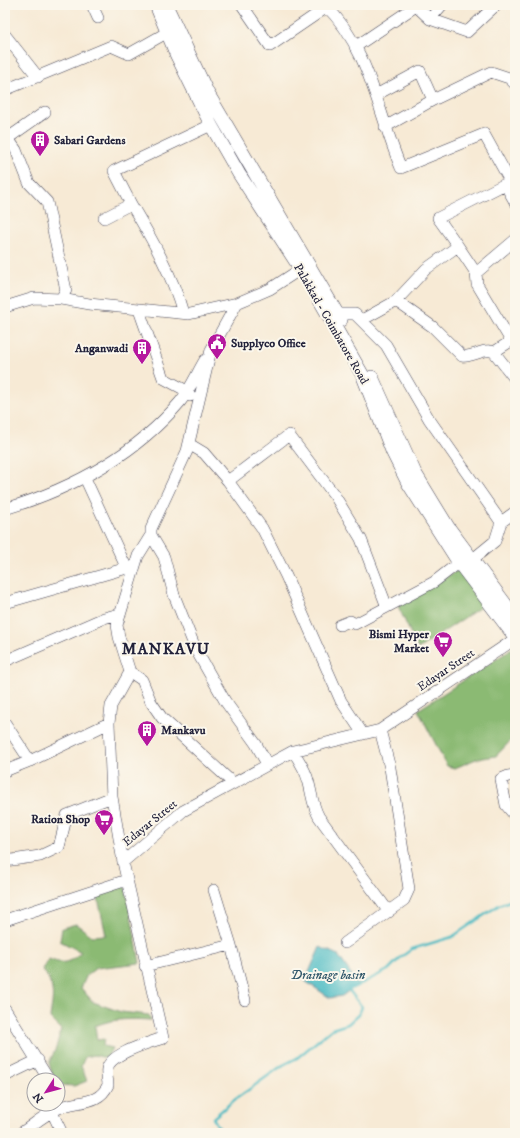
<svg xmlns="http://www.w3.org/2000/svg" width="520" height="1138" font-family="'IM FELL DW Pica',serif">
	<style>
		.forest { fill: #8bba73; stroke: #566e57 }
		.water { fill: #4dbcc4; stroke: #386f80 }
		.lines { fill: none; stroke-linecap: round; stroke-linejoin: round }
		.stream { stroke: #4dbcc4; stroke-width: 2.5 }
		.minor-casing { stroke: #424052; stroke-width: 12 }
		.major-casing { stroke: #424052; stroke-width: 14 }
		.minor { stroke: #fff; stroke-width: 11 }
		.major { stroke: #fff; stroke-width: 13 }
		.labels { text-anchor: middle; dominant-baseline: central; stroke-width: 4; stroke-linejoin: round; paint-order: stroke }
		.poi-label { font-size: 12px; font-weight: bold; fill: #22223b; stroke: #fbf7ec; text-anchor: start }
		.street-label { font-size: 12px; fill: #22223b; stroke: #fbf7ec }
		.water-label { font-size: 13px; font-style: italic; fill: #31586b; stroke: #fbf7ec }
		.district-label { font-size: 16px; font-weight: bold; letter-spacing: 1px; fill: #22223b; stroke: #fbf7ec }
	</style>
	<rect width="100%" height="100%" fill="#fbf7ec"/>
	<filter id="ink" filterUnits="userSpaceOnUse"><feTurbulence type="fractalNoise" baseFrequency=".025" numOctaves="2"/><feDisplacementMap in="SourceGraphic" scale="8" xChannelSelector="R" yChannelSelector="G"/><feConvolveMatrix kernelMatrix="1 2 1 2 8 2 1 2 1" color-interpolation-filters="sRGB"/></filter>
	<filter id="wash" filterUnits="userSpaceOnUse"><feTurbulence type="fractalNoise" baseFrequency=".012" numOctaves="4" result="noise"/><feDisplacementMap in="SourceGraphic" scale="16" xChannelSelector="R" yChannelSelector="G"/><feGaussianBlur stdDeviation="0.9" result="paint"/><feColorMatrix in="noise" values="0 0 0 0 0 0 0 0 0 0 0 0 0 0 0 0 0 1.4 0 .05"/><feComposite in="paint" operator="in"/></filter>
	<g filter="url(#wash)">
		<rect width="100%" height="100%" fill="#f7ead5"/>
		<path class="forest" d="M 461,568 L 485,604 L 418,649 L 398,606 Z
			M 515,647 L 515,736 L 496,756 L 476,759 L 455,768 L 447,766 L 418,710 Z
			M 125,884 L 140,963 L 96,968 L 87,975 L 81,988 L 93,1002 L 121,1012 L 149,1015 L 151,1020 C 132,1019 114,1018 95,1026 L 97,1040 L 104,1039 L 103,1046 L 112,1048 L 107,1058 L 94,1055 L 85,1057 L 81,1066 L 87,1081 L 74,1086 L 58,1085 L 58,1080 L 54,1080 L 49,1063 L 56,1048 L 61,1029 L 50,1018 C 53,996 56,987 42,969 L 49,959 C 64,965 69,963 81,952 L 60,941 L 62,928 L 76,924 L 92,936 L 106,935 L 97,894 Z"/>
		<path class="water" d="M 320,947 L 338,955 L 358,984 L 342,996 L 330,998 L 305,981 Z"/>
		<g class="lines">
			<path class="stream" d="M 222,1133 L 213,1118 L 233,1101 L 283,1065 L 297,1058 L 332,1029 L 348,1024 L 359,1014 L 362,1007 L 349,990 L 388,970 L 401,957 L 412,949 L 452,937 L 499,905 L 515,899"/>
		</g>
	</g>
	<g filter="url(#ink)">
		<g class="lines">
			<g class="minor-casing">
				<path id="minor" d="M 92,5 L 98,18
					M 242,5 L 270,46 L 330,5
					M 325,5 C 370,48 378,114 401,168 L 484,134 L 510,181
					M 415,5 L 430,19 L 467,32 L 496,5
					M 430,19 L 442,5
					M 5,35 L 38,77
					M 355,47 L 416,6
					M 5,90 L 111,46 L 129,54 L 168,32
					M 376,95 L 420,71 L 433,100 L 491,72 L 509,78 L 515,84
					M 385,127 L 433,100
					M 5,134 L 16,150 L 29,183 L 47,202 L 66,290 L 61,299
					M 8,138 L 45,112
					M 505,184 L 515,202
					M 131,204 C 152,239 172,274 183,313
					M 104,218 L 131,204 L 114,171 L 211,125
					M 458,246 L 438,218 L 515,179
					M 476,273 L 477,284 L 511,341
					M 396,301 L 426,269 L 458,246 L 476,273 L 515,240
					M 5,307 L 34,298 L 61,299 L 89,304 L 189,314 L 237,303 L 270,289 L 307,265
					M 139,310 L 163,378 L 187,391 L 190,396
					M 332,314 L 355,314 L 386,345 L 429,419 L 501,522 L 495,541 L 473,559
					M 362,320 L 396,301 L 433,327 L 462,356 C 473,358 484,347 494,352 L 515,379
					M 494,352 L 511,341 L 515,342
					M 189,444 L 204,453 L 228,481 L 262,528 L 286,576 L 341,701 L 363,734
					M 85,478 L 127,569
					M 228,481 L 289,435 L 335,496 L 361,539 L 387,607
					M 5,509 C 71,489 135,455 180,402 C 190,390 197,373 205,360
					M 501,522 L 515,512
					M 151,535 L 164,557 L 174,595 L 196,650 L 225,701 L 256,744 L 267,764
					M 5,603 L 134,566
					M 340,625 L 350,621 L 355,624 L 434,582 L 465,558
					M 5,661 L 104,618 L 119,614
					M 130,672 L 142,680 L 151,702 L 162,718 L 233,783
					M 5,723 L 30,761 L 109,723
					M 293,751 C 299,760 305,769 308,780 C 312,793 312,805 319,817 L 389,912
					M 5,771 L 30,761
					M 515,775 L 508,776 L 501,779 L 506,805 L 515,816
					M 5,861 L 40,856 L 59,847 L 67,815 L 112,797
					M 123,862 L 183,811 L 293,751 L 380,730 L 515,639
					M 214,890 L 231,945 L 245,1000
					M 5,920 L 127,880
					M 345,943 L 404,900 L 409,889 L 390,768 L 380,730
					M 145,966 L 231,945
					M 5,1009 L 49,1080
					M 5,1076 L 38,1060
					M 52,1112 L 62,1133
					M 21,1133 C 33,1125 44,1115 57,1109 C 75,1099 98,1107 108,1085 C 108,1080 106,1074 107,1069 C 110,1053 149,1043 163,1038 L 123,862 L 112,797 L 109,723 L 111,706 L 130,672 L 119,637 L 117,625 L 138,556 L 151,535 L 151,529 L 187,451 L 211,350 L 237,303"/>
			</g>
			<g class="major-casing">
				<path id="major" d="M 156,5 L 177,56 L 211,125 L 239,174 L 311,285 L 362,374 L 392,451 L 408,483 L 459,563 L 515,637
					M 166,5 L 207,92 L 341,320
					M 372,377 L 415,473 L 448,527 L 515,617"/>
			</g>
			<use href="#minor" class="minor"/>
			<use href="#major" class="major"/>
		</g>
	</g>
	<defs>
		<g id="building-pin" transform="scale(1)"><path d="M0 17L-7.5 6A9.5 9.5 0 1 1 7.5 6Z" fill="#b5179e" stroke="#fbf7ec"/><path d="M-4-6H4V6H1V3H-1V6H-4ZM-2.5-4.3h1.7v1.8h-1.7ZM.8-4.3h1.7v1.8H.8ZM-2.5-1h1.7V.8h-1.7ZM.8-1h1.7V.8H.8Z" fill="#fff"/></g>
		<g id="civic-pin" transform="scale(1)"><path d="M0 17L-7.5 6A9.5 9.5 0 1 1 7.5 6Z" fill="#b5179e" stroke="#fbf7ec"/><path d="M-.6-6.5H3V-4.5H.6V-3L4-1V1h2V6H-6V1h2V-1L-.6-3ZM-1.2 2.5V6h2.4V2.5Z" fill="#fff"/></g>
		<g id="supermarket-pin" transform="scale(1)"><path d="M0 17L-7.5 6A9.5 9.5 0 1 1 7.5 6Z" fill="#b5179e" stroke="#fbf7ec"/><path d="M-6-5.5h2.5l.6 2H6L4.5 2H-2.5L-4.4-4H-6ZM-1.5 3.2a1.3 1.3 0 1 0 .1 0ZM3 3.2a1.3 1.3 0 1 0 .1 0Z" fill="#fff"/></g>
	</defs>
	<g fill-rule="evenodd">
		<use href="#building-pin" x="40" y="140"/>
		<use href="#civic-pin" x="217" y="343"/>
		<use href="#building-pin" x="142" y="348"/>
		<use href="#supermarket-pin" x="443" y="641"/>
		<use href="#building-pin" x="147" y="730"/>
		<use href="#supermarket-pin" x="104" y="819"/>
	</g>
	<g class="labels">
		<g class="poi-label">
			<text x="54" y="140">Sabari Gardens</text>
			<text x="231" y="343">Supplyco Office</text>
			<text x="128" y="348" text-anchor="end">Anganwadi</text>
			<text x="429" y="634" text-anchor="end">Bismi Hyper<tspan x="429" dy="14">Market</tspan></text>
			<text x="161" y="730">Mankavu</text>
			<text x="90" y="819" text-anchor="end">Ration Shop</text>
		</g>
		<g class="street-label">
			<text transform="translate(331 324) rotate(60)">Palakkad - Coimbatore Road</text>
			<text transform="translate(446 670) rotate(-34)">Edayar Street</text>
			<text transform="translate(150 823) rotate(-39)">Edayar Street</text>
		</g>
		<g class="water-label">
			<text x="328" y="975">Drainage basin</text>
		</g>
		<g class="district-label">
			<text x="166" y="649">MANKAVU</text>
		</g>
	</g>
	<rect width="520" height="1138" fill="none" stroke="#fbf7ec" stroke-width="20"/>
	<g transform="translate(46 1092) rotate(234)"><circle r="19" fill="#fbf7ec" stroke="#a4a2a5"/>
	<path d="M0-3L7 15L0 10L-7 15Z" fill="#b5179e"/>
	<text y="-6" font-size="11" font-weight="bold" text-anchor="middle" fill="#22223b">N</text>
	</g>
</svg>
